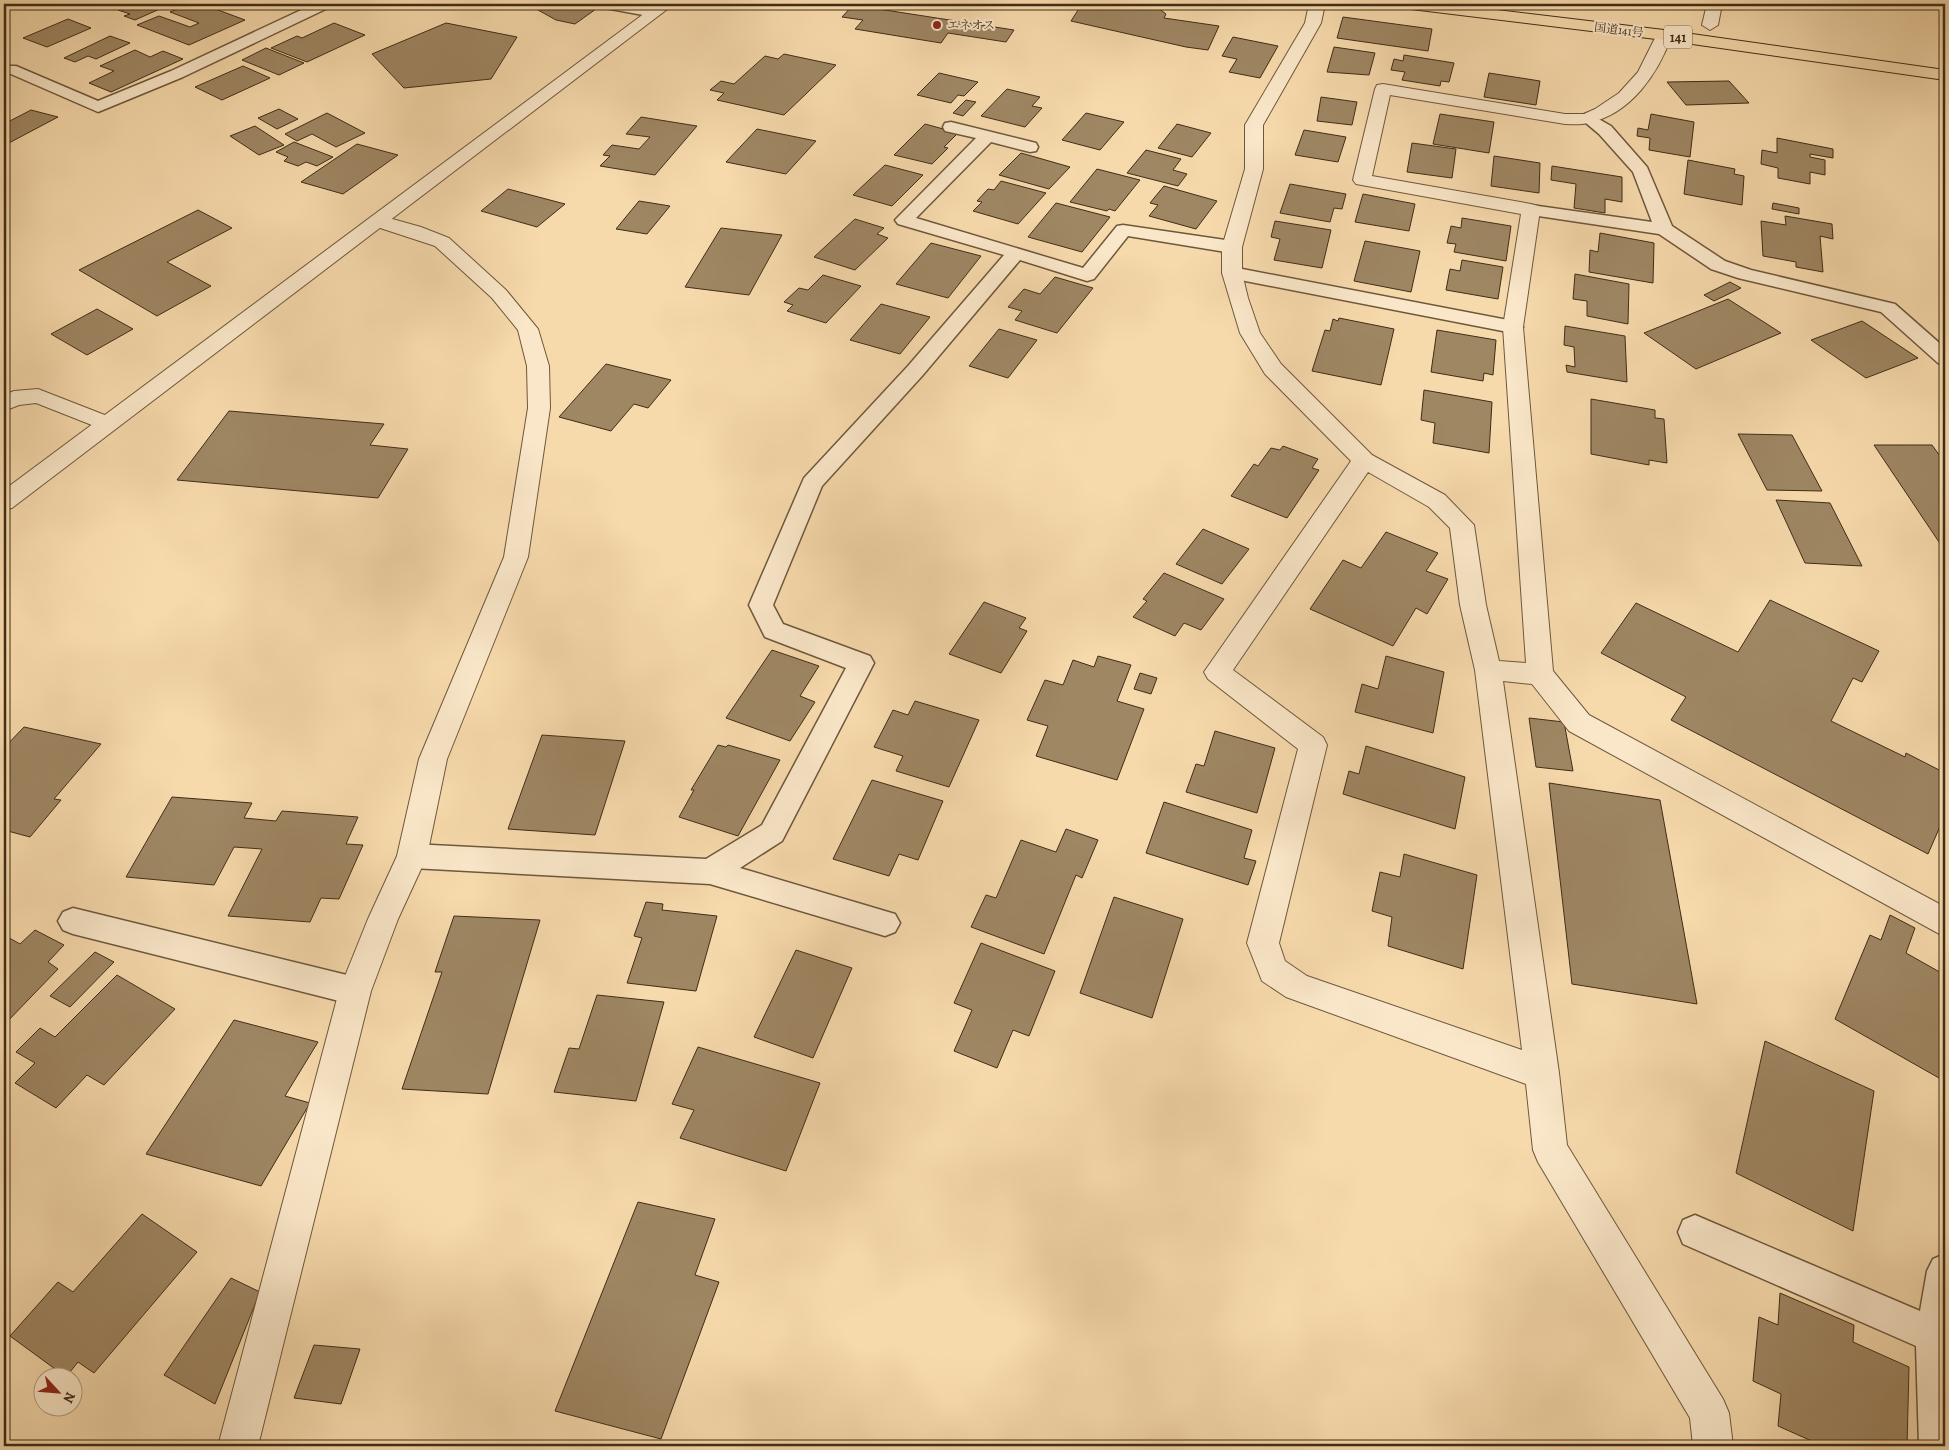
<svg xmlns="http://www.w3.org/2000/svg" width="1949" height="1450" font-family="Alegreya,'Noto Serif JP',serif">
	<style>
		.building { fill: #9f8764; stroke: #402d17 }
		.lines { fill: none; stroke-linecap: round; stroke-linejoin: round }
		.service-casing { stroke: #6e583c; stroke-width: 3 }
		.minor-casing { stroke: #6e583c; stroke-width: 2 }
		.tertiary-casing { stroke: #6e583c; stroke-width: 2 }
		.trunk-casing { stroke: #402d17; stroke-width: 2 }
		.service { fill: #fae7c9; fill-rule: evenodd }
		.minor { fill: #fae7c9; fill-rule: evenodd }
		.tertiary { fill: #fae7c9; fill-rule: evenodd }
		.trunk { fill: #f7daac; fill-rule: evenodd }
		.poi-dot { fill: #8f2418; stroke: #fae7c9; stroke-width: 2 }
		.labels { text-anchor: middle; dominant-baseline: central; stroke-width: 4; stroke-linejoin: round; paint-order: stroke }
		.far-poi-label { font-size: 12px; fill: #402d17; stroke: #fae7c9; text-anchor: start }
		.far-street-label { font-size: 12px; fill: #402d17; stroke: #fae7c9 }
		.shield { fill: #fae7c9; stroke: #78654c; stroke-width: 1 }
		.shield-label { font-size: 14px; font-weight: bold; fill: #402d17 }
	</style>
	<rect width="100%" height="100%" fill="#f7daac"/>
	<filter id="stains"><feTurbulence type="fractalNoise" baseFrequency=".004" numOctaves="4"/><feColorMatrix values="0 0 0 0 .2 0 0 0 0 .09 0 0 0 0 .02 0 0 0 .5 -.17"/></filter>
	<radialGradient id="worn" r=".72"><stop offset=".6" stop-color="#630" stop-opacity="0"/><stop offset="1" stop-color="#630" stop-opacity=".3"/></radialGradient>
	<path class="building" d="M 132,4 L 171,4 L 135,20 L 124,16 L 130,14 L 118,10 Z
		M 190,4 L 202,4 L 245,20 L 189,45 L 137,25 L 159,16 L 190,27 L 199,23 L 170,12 Z
		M 547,4 L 571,4 L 596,9 L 575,24 L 556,20 L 538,10 Z
		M 984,4 L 1026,4 L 1022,9 Z
		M 1082,4 L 1153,4 L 1166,14 L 1164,18 L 1219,26 L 1208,50 L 1186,47 L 1071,21 Z
		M 853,5 L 1014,30 L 1006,42 L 948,33 L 941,43 L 855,29 L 863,20 L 842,17 Z
		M 1343,17 L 1432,29 L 1428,51 L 1337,38 Z
		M 68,19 L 91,28 L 47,47 L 23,38 Z
		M 334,23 L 365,35 L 307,62 L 271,48 L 297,36 L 302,38 Z
		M 446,23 L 517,37 L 491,79 L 404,88 L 372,54 Z
		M 110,36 L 130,43 L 96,59 L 88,56 L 75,62 L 64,58 Z
		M 1233,37 L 1278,46 L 1260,78 L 1229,72 L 1237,59 L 1222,56 Z
		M 1334,47 L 1375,53 L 1369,75 L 1327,72 Z
		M 266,48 L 304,63 L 279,75 L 242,60 Z
		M 135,50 L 150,57 L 163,51 L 183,59 L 111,92 L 89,83 L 114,71 L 100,66 Z
		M 784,54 L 836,65 L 784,115 L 717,100 L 724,93 L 710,90 L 721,81 L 734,84 L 765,56 L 778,59 Z
		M 1404,55 L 1454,63 L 1449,82 L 1441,81 L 1440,86 L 1402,80 L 1405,72 L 1391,70 L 1394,59 L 1403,61 Z
		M 243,66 L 270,78 L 222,100 L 195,87 Z
		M 939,73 L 978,82 L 964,96 L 958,95 L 951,103 L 917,95 Z
		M 1489,73 L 1540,81 L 1536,105 L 1484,97 Z
		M 1729,81 L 1749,103 L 1686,105 L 1667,82 Z
		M 1007,89 L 1040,97 L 1032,106 L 1042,108 L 1025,127 L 981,116 Z
		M 1321,97 L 1357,102 L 1352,125 L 1317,121 Z
		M 966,100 L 976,102 L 963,116 L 953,113 Z
		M 279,109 L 298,119 L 277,129 L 258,118 Z
		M 31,110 L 58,117 L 7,144 L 4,143 L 4,124 Z
		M 327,113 L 365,133 L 336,147 L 312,134 L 297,141 L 285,134 Z
		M 1086,113 L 1124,122 L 1100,150 L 1062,140 Z
		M 1440,114 L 1494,122 L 1489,153 L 1433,144 Z
		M 1651,114 L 1694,122 L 1690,157 L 1649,150 L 1650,138 L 1637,136 L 1638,128 L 1648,130 Z
		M 641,117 L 697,126 L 655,175 L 600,166 L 610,156 L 603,155 L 612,145 L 639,149 L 650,137 L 626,134 Z
		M 925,124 L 958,133 L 944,147 L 948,148 L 932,164 L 894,155 Z
		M 1177,124 L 1211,133 L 1192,157 L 1158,148 Z
		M 255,126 L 284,145 L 259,155 L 230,136 Z
		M 757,129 L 816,141 L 786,174 L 726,162 Z
		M 1304,130 L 1346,137 L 1338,162 L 1295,155 Z
		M 1777,138 L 1833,149 L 1833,158 L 1810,154 L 1810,157 L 1825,160 L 1825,175 L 1810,172 L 1810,184 L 1778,178 L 1778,168 L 1761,164 L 1762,150 L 1777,153 Z
		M 294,142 L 333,157 L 317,166 L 306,162 L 298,166 L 284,161 L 288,157 L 276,152 Z
		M 1412,143 L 1456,149 L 1452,178 L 1407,172 Z
		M 357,144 L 398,155 L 343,194 L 301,182 Z
		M 1146,150 L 1181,159 L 1173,170 L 1187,174 L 1178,186 L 1127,173 Z
		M 1021,153 L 1070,167 L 1049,189 L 999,175 Z
		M 1494,156 L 1540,163 L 1539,193 L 1491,186 Z
		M 1688,160 L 1735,169 L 1734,174 L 1744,176 L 1742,205 L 1684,194 Z
		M 885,165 L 923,175 L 892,206 L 853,195 Z
		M 1552,166 L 1622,177 L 1622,202 L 1605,199 L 1605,213 L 1574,208 L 1576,184 L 1551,180 Z
		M 1097,169 L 1140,180 L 1115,211 L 1109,209 L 1107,211 L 1070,202 Z
		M 1001,181 L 1046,193 L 1018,224 L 973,211 L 982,202 L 977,201 L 988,189 L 994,190 Z
		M 1290,184 L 1346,194 L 1342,209 L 1334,208 L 1330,222 L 1280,213 Z
		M 1164,186 L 1217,201 L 1196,229 L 1149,216 L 1158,205 L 1150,203 Z
		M 508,189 L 565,204 L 537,227 L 481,211 Z
		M 1363,194 L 1415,204 L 1409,231 L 1355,222 Z
		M 639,201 L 670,206 L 647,234 L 616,229 Z
		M 1056,203 L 1110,217 L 1082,252 L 1028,237 Z
		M 1773,203 L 1799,208 L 1799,214 L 1772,209 Z
		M 198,210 L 232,228 L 167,262 L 211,286 L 157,316 L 79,270 Z
		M 1785,216 L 1832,224 L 1833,239 L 1820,236 L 1823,272 L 1796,267 L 1796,262 L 1763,256 L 1761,221 L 1786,225 Z
		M 1462,218 L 1511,226 L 1506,261 L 1454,252 L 1456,244 L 1447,243 L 1451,226 L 1461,228 Z
		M 855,219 L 884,228 L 877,234 L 888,238 L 855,270 L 814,257 Z
		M 1275,221 L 1331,230 L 1322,268 L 1274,260 L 1280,239 L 1271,237 Z
		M 721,228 L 782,235 L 749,295 L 685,287 Z
		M 1600,233 L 1654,243 L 1653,283 L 1589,272 L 1590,250 L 1598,252 Z
		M 1365,241 L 1420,251 L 1411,292 L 1354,281 Z
		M 931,243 L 981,256 L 948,298 L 896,284 Z
		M 1462,260 L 1503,267 L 1498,299 L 1446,290 L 1450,269 L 1460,271 Z
		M 1575,274 L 1629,284 L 1628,324 L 1587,316 L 1587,301 L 1573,299 Z
		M 823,275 L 861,286 L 826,323 L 787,311 L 793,305 L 784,302 L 799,288 L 808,290 Z
		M 1055,277 L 1093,288 L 1057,333 L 1015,320 L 1022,311 L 1008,307 L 1024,289 L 1040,294 Z
		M 1730,282 L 1741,288 L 1714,301 L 1704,295 Z
		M 1728,299 L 1781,333 L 1696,369 L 1644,333 Z
		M 881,304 L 930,317 L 900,354 L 850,340 Z
		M 97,309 L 133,329 L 87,355 L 51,334 Z
		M 1339,318 L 1394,329 L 1381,385 L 1312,371 L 1325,330 L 1330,331 L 1333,319 L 1338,321 Z
		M 1862,321 L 1918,358 L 1866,378 L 1811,340 Z
		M 1565,326 L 1625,336 L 1627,382 L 1567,372 L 1566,365 L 1575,367 L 1574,347 L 1564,345 Z
		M 999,329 L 1037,340 L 1008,378 L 969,366 Z
		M 1437,330 L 1496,340 L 1493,375 L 1484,373 L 1483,381 L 1431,372 Z
		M 606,364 L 671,380 L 648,408 L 634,404 L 611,431 L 559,417 Z
		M 1424,390 L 1492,402 L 1489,453 L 1433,443 L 1435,423 L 1421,420 Z
		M 1591,399 L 1655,410 L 1655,418 L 1664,419 L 1667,463 L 1649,460 L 1649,465 L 1591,454 Z
		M 229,411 L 384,424 L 370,445 L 408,449 L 378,498 L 177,480 Z
		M 1738,434 L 1792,435 L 1822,491 L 1767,490 Z
		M 1874,445 L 1932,445 L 1945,463 L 1945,551 Z
		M 1283,446 L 1318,459 L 1312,468 L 1319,470 L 1287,518 L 1231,496 L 1254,464 L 1258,466 L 1271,448 L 1280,450 Z
		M 1776,500 L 1830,503 L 1862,566 L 1805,563 Z
		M 1203,529 L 1249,549 L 1222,584 L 1176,564 Z
		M 1386,532 L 1438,553 L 1426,571 L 1448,579 L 1427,614 L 1416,608 L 1393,646 L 1310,609 L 1343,560 L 1361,568 Z
		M 1164,573 L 1224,599 L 1201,630 L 1184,623 L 1175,636 L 1133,617 L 1147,601 L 1143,599 Z
		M 1770,600 L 1879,651 L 1862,682 L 1853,678 L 1831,721 L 1905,757 L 1906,753 L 1945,773 L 1945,815 L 1928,854 L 1671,720 L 1686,697 L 1601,653 L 1636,603 L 1738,652 Z
		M 984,602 L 1026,618 L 1019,628 L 1027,631 L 1001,673 L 949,654 Z
		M 772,650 L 819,666 L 800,696 L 815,702 L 790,741 L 726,718 Z
		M 1098,656 L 1131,665 L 1117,701 L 1144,709 L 1117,780 L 1036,756 L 1048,726 L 1027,720 L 1045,680 L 1063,685 L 1073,660 L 1094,667 Z
		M 1386,656 L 1444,672 L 1433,733 L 1355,712 L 1362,684 L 1378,689 Z
		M 1140,673 L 1157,678 L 1151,694 L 1134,689 Z
		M 915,701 L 979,720 L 949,787 L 896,771 L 903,756 L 874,747 L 893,710 L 908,715 Z
		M 1529,718 L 1564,722 L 1573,771 L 1536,767 Z
		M 24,727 L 101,744 L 54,799 L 61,800 L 30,837 L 4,830 L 4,748 Z
		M 1215,731 L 1275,748 L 1257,813 L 1186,792 L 1196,764 L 1204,766 Z
		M 542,735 L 625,741 L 595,835 L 508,829 Z
		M 718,745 L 726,747 L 728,745 L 780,760 L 738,836 L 679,817 L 694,790 L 691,790 Z
		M 1366,746 L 1465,777 L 1455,829 L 1343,794 L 1349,771 L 1359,774 Z
		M 872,780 L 943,801 L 918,860 L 899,854 L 889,876 L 833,859 Z
		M 1549,783 L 1660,800 L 1697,1004 L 1572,984 Z
		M 172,797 L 252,803 L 244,818 L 276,821 L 282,811 L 358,817 L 346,844 L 363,845 L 339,899 L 321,898 L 310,922 L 228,916 L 262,849 L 234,847 L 214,885 L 126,877 Z
		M 1164,802 L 1252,830 L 1244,858 L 1256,861 L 1248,885 L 1146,853 Z
		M 1066,829 L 1098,840 L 1082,878 L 1076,875 L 1044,954 L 971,927 L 986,895 L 996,898 L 1021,840 L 1056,852 Z
		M 1404,854 L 1477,875 L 1463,969 L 1388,946 L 1392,917 L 1372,911 L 1380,872 L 1400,877 Z
		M 1114,897 L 1183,919 L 1152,1018 L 1080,993 Z
		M 646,902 L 663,904 L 662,910 L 717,916 L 696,991 L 627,983 L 642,938 L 634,936 Z
		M 1890,915 L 1915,928 L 1906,953 L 1945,975 L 1945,1060 L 1939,1078 L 1835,1019 L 1870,935 L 1881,940 Z
		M 454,916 L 540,920 L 488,1094 L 402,1089 L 442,972 L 435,972 Z
		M 35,930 L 64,945 L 48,962 L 58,969 L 4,1025 L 4,935 L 20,944 Z
		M 981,943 L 1055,971 L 1029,1036 L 1013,1030 L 997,1068 L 954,1051 L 972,1010 L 954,1003 Z
		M 796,950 L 852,968 L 813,1058 L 754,1037 Z
		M 95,952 L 114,962 L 70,1007 L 50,996 Z
		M 117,975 L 175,1009 L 104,1085 L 87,1075 L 56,1108 L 15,1083 L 35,1063 L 16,1052 L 40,1028 L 55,1037 Z
		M 597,995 L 664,1002 L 636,1101 L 554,1092 L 569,1048 L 579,1049 Z
		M 234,1020 L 318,1042 L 285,1096 L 310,1103 L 261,1186 L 146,1154 Z
		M 1765,1041 L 1874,1091 L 1853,1231 L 1736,1173 Z
		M 698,1047 L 820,1083 L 786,1171 L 680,1138 L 694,1110 L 672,1104 Z
		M 638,1202 L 715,1219 L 695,1275 L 719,1282 L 661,1439 L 555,1411 Z
		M 142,1214 L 197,1252 L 94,1373 L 78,1362 L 66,1377 L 10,1336 L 58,1282 L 73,1292 Z
		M 231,1278 L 260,1292 L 215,1404 L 164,1375 Z
		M 1780,1293 L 1854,1325 L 1853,1342 L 1909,1367 L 1907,1446 L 1823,1446 L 1778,1426 L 1781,1394 L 1753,1381 L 1759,1317 L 1778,1325 Z
		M 314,1345 L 360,1349 L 341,1404 L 294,1398 Z"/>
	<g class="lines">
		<g class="service-casing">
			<path id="service" d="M 314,4 L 332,4 L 330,7 L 183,77 L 98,112 L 4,71 L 4,66 L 16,66 L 98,101 L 171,71 Z
				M 598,4 L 628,4 L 659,10 L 661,13 L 654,17 L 605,8 Z
				M 1588,113 L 1611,126 L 1647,167 L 1672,226 L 1725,261 L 1751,270 L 1895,304 L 1945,348 L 1945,365 L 1938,363 L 1881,312 L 1738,278 L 1711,269 L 1659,234 L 1525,214 L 1522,210 L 1525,206 L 1531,205 L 1652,222 L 1633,172 L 1599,134 L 1580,118 L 1582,115 Z
				M 951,122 L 1036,143 L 1038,147 L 1036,151 L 1030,152 L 991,142 L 916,218 L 1083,268 L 1117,226 L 1123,225 L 1232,241 L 1239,243 L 1241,247 L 1239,251 L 1232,253 L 1128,236 L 1094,279 L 1087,281 L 1020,260 L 922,376 L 822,486 L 773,605 L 783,624 L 870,656 L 874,663 L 782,841 L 740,868 L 895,914 L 900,923 L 895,932 L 885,936 L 710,884 L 412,868 L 402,865 L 398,856 L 402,847 L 412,844 L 706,859 L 762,825 L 846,668 L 765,637 L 749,605 L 804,478 L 908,366 L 1004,255 L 898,224 L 895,220 L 976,138 L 945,131 L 943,127 L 945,123 Z
				M 1232,267 L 1513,321 L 1520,323 L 1523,327 L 1520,331 L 1513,333 L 1225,277 L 1223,273 L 1225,269 Z
				M 73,908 L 355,977 L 366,981 L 370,991 L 366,1001 L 355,1005 L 73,934 L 63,930 L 58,921 L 63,912 Z
				M 1695,1215 L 1920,1311 L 1927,1271 L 1933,1259 L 1945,1254 L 1945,1446 L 1919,1446 L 1916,1346 L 1683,1244 L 1678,1232 L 1683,1220 Z"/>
		</g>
		<g class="minor-casing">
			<path id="minor" d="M 1309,4 L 1325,4 L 1321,23 L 1263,125 L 1263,169 L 1242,247 L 1242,273 L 1248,298 L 1260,333 L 1281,364 L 1372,455 L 1445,495 L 1474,525 L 1486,605 L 1499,661 L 1526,663 L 1503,327 L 1521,214 L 1356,184 L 1353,180 L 1375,89 L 1377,85 L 1383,84 L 1565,114 L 1584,114 L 1595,109 L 1619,93 L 1638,72 L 1658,32 L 1670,32 L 1672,35 C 1658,74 1631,114 1588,123 C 1580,125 1573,124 1565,124 L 1390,95 L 1372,176 L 1531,204 L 1538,206 L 1540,210 L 1523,327 L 1553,671 L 1589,715 L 1945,907 L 1945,937 L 1569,731 L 1532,684 L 1503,681 L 1559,1073 L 1567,1145 L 1723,1399 L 1729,1413 L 1733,1446 L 1693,1446 L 1690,1418 L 1538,1162 L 1533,1150 L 1526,1084 L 1286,997 L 1262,981 L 1247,943 L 1298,749 L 1208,679 L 1204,672 L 1351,461 L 1265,374 L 1240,333 L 1222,273 L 1222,247 L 1245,169 L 1245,125 L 1305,23 ZM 1368,472 L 1429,507 L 1450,528 L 1460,605 L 1475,670 L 1522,1050 L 1307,976 L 1285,961 L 1279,943 L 1327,745 L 1323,737 L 1233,670 Z
				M 1707,4 L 1722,4 L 1718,25 L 1710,30 L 1702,25 Z
				M 378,215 L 421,227 L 449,238 L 506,290 L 538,329 L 549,366 L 550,408 L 528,557 L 447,759 L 427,856 L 398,919 L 371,991 L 258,1446 L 218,1446 L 339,991 L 368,919 L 397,856 L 419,759 L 504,557 L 528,408 L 527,366 L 518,330 L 492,298 L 435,246 L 371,225 L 369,221 L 371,217 Z
				M 38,389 L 115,419 L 118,424 L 115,429 L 107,431 L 36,403 L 19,405 L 4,411 L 4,395 L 14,391 Z"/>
		</g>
		<g class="tertiary-casing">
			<path id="tertiary" d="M 657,4 L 674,4 L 12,508 L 4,510 L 4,490 Z"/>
		</g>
		<g class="trunk-casing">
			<path id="trunk" d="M 1403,4 L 1447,4 L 1664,30 L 1945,70 L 1945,80 L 1664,40 L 1411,9 Z"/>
		</g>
		<use href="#service" class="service"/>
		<use href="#minor" class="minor"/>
		<use href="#tertiary" class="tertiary"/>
		<use href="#trunk" class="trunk"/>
	</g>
	<circle class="poi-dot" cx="937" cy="25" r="5"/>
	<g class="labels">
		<g class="far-poi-label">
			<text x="947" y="25">エネオス</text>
		</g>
		<g class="far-street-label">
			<text transform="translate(1619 30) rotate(7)">国道141号</text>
		</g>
		<rect class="shield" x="1664" y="25.5" width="28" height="23" rx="4"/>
		<g class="shield-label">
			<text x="1678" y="37">141</text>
		</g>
	</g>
	<rect width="1949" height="1450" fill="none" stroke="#f7daac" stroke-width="20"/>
	<rect x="5" y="5" width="1939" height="1440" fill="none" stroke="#402d17" stroke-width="2.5"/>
	<rect x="10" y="10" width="1929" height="1430" fill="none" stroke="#402d17"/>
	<g transform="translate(58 1392) rotate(116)"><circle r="24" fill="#fae7c9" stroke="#b09d82"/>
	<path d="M0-4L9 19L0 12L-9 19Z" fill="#8f2418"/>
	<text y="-8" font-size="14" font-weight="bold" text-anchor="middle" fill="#402d17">N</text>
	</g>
	<rect width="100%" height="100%" filter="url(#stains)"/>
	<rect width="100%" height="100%" fill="url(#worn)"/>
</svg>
